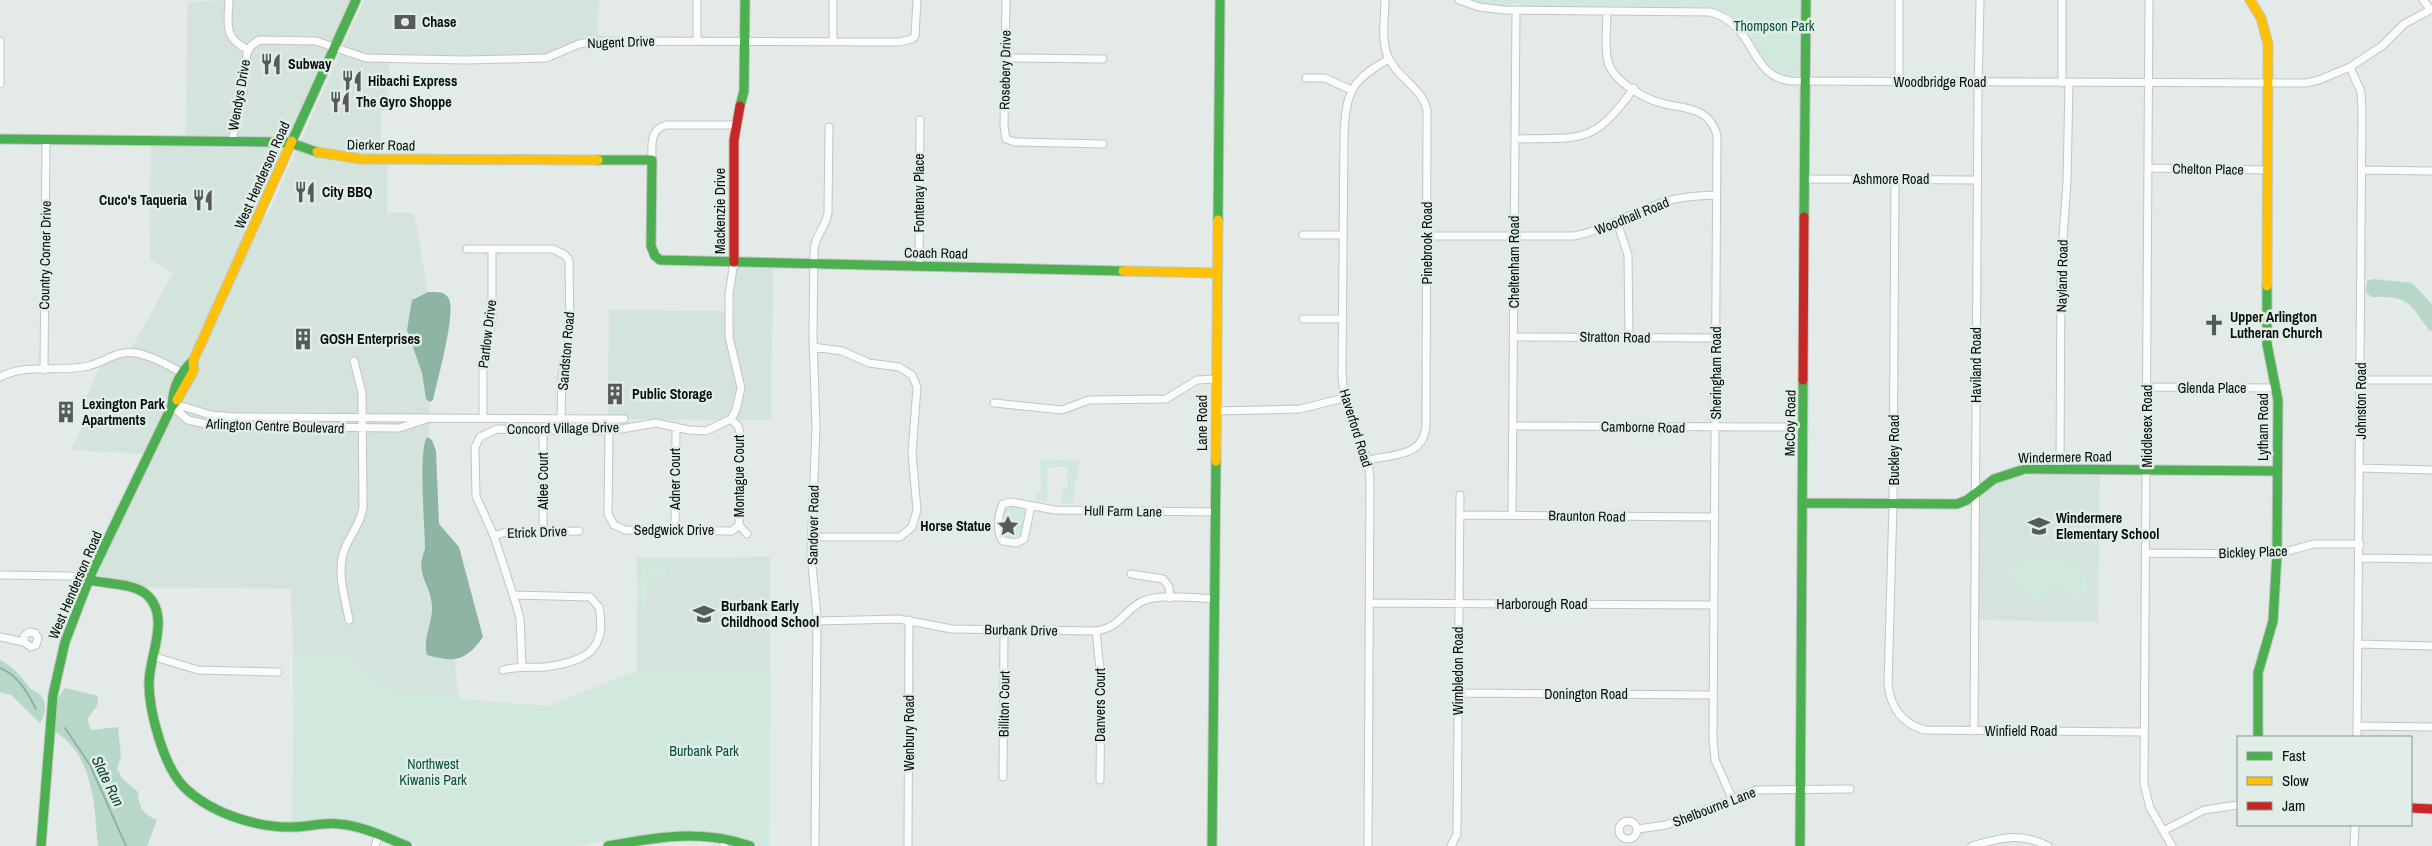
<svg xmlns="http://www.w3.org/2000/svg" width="2432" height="846" font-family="'Archivo Narrow',sans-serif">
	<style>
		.built { fill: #d4e3dc }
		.green { fill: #d1e8dd }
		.forest { fill: #b7d8c9 }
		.water { fill: #8eb5a4 }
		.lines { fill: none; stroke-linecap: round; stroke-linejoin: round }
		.stream { stroke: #8eb5a4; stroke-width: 2 }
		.street-casing { stroke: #c0c6c3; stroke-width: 9 }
		.fast-casing { stroke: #c0c6c3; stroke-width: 11 }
		.slow-casing { stroke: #c0c6c3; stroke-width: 11 }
		.jam-casing { stroke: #c0c6c3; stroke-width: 11 }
		.street { stroke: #fbfcfb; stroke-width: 7 }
		.fast { stroke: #4caf50; stroke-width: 9 }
		.slow { stroke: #ffc107; stroke-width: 9 }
		.jam { stroke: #c62828; stroke-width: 9 }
		.labels { text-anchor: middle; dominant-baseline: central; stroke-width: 5; stroke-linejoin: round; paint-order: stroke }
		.poi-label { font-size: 14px; font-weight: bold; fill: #090d0b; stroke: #e0eee7; text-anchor: start }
		.park-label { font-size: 14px; fill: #075039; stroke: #e0eee7 }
		.street-label { font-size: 14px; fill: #090d0b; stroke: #e0eee7 }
		.water-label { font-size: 15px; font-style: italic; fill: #12402f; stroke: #e0eee7 }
	</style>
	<rect width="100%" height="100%" fill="#e4eae7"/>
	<path class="built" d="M 227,0 L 356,0 L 261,214 L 268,214 L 364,0 L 599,0 L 598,37 L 584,38 L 542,56 L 389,55 L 388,111 L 381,111 L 381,159 L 387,159 L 387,213 L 414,213 L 428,292 L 414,297 L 407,330 L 422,373 L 426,399 L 430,402 L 429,437 L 425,441 L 423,466 L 425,549 L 420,560 L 421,574 L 432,603 L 432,615 L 424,646 L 441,659 L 455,659 L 458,699 L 388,690 L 345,654 L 293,653 L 291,589 L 141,587 L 91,574 L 149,454 L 70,450 L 90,412 L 84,402 L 103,359 L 129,353 L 173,273 L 150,260 L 151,141 L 185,141 L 188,2 Z
		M 729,261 L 773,261 L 771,420 L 608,419 L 609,310 L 728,311 Z
		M 2047,474 L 2100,474 L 2098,622 L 1977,620 L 1978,497 L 1996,482 L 2013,477 Z
		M 770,557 L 770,671 L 637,671 L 637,558 Z"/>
	<path class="green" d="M 1472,0 L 1800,0 L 1800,75 C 1794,76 1790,79 1782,76 C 1747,65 1758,11 1703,7 L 1523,6 C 1510,0 1513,6 1501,6 C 1491,6 1481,3 1472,0 Z
		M 1040,459 L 1079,460 L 1078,481 L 1075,481 L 1073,504 L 1062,504 L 1063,491 L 1067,488 L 1068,469 L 1065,466 L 1047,468 L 1047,502 L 1034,500 L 1035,491 L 1041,491 Z
		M 1011,506 L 1020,506 L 1025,511 L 1023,534 L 1016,540 L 1006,539 L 1003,533 L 1004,509 Z
		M 2047,557 L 2058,558 L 2063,563 L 2071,563 L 2085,578 L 2088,593 L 2081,604 L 2076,603 L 2076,597 L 2069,594 L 2060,585 L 2050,589 L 2044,600 L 2032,601 L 2024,591 L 2025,587 L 2014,582 L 2007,572 L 2020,561 L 2038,562 Z
		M 643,563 L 666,563 L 666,580 L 647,579 L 646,607 L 639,607 L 639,577 L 643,576 Z
		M 293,653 L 345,654 L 388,690 L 458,699 L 547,706 L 637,671 L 770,671 L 769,846 L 760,846 L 734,836 L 694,830 L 658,833 L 575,846 L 419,846 L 357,822 L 339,818 L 292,822 Z"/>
	<path class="forest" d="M 2373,279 L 2412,283 L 2432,304 L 2432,331 L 2429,330 C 2408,301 2409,296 2371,297 L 2366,292 L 2367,281 Z
		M 0,660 C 14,667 20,675 29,687 C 32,691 39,693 42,697 C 47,704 45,716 40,723 L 11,695 L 0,692 Z
		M 65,688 L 98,696 L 97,706 L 87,719 L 91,730 L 118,727 L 121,756 L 117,769 L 122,778 L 138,792 C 139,808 142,813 157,820 L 147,846 L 98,846 C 94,805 94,755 55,732 L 58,698 Z"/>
	<path class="water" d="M 428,292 C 435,292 446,291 449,299 C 456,314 437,381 433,400 L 430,402 L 426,399 L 422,373 L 407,330 L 412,300 Z
		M 427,437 L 432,440 L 436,451 L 439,524 L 459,547 L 483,637 C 466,661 455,663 427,655 C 422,639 433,623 432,606 C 430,582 414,575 425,549 C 425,528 418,451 427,437 Z"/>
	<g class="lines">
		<path class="stream" d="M 0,668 C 19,676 27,692 36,709
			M 65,728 L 90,765 L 126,846"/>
		<g class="street-casing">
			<path id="street" d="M 229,0 C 228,25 223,37 248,50
				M 1006,0 L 1004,126 L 1006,139 L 1015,142 L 1103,144
				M 1459,0 L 1479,7 L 1504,10 L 1710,12 C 1758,25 1747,75 1790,81 L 2306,83 L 2319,80 L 2350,67 L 2382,46 L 2404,24 L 2432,9
				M 2149,0 L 2144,784 L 2150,808 L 2172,846
				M 2423,0 L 2431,10
				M 1607,11 C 1607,27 1604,46 1608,61 C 1612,81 1646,100 1665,104 C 1688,109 1709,108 1717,135 L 1713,740 L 1715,760 L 1732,798
				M 0,41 L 0,84
				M 697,41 L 697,0
				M 833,42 L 833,0
				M 1006,58 L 1103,59
				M 2350,67 L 2361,92 L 2362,111 L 2357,737
				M 1306,78 L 1325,78 L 1351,90
				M 1899,82 L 1899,0
				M 2062,83 L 2062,0
				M 1515,139 C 1581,137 1592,147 1634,88
				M 232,141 L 243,92 L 247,53 L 251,46 L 259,40 L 316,41 L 366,58 L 465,60 L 546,58 L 579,44 L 596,41 L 900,42 L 912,39 L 915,36 L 917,0
				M 652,160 C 652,146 649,130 666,125 L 735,125
				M 2148,168 L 2268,170
				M 2362,170 L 2432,171
				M 1805,179 L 1977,180
				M 1895,180 L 1893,504 L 1888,685 C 1891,708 1902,724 1925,730 L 2144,732
				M 1617,222 L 1628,255 L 1629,338
				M 1303,235 L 1343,235
				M 1427,236 L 1574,236 C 1604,230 1627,215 1655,205 C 1675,197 1695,196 1716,195
				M 467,249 L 553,249 L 565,255 L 569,260 L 570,335 L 562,375 L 561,419
				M 919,266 L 920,120
				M 1303,319 L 1343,319
				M 1513,337 L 1716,338
				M 44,370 L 46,140
				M 0,377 C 27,363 59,373 88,366 C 105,362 117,350 136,353 C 152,356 168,365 182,373
				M 2361,380 L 2432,380
				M 2147,387 L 2277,388
				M 994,403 L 1062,410 L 1089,400 L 1166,399 L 1197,380 L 1216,379
				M 172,406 L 185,407 L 211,415 L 235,417 L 624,419
				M 172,406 L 188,420 L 215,426 L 399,428 L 427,419
				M 1216,411 L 1300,409 L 1344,398
				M 483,418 L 483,371 L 492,320 L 492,249
				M 731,419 L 738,426 L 741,436 L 739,525 L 747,534
				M 1513,426 L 1804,427
				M 609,431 L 608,514 L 614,525 L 625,530 L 732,531 L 739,525
				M 1369,460 C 1394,454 1424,457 1426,425 L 1427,110 C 1421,86 1395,77 1387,54 C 1381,38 1385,17 1385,0
				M 2360,468 L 2432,470
				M 2060,469 L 2061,265 L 2067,182 L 2069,83
				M 1031,506 L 1024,539 L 1016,543 L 1003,541 C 996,532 998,513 1003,504 L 1011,502 L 1055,510 L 1215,512
				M 1460,515 L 1715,517
				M 1512,515 L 1516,10
				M 675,530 L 676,427
				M 543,531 L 543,430
				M 494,536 L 506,532 L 579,531
				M 811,537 L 900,537 L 912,527 L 917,510 L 912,453 L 917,387 L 912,375 L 899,367 L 869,363 L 842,351 L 813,347
				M 2145,553 L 2277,554 L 2314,544 L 2360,544
				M 2360,558 L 2432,559
				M 1131,574 L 1163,579 L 1169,587 L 1170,598
				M 0,575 L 70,576 L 89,580
				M 1369,603 L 1714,605
				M 349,620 C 345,597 335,569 346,546 C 352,532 361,523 363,507 L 362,393 L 354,361
				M 817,621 L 899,619 L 952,629 L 1096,631 C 1119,628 1124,611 1141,602 C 1157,593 1196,598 1215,599
				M 1096,631 L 1101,679 L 1100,780
				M 0,637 L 24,642 L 31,647 L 36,645 L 38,638 L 35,633 L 29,632 L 24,636 L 24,642
				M 2358,644 L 2432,646
				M 155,657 L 198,670 L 278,672
				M 522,666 L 520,619 L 516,604 L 494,536 L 476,496 L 475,447 L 480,437 L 497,429 L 609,431 L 656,423 L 689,430 L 706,431 L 731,419 L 736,410 L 741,388 L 729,337 L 729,294 L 734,262
				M 503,670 C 517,666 530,668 545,667 C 584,662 608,651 599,607 L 590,597 L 513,595
				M 1458,693 L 1713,695
				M 2357,726 L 2432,727
				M 1974,731 L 1978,91 L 1980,0
				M 1003,777 L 1004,630
				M1619 830a9 9 0 1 1 18 0a9 9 0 1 1-18 0Z
				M 1638,829 L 1666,825 L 1756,790 L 1850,789
				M 2163,831 L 2204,810 L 2238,805
				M 375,846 L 379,835
				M 724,846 L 725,838
				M 815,846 L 817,616 L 811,555 L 816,427 L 813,336 L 814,252 C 814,236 826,227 828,213 L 829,127
				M 908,846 L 909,620
				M 1368,846 L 1370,479 C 1369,455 1359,442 1351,420 C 1346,405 1343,391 1342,375 L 1344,135 C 1346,92 1351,80 1389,59
				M 1451,846 L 1457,834 L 1460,495
				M 1972,846 C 1999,838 2021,832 2048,846
				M 2354,846 L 2355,825"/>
		</g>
		<g class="fast-casing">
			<path id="fast" d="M 740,106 L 744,91 L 745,0
				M 0,139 L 274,142 L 291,143 L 317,152
				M 292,141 L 356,0
				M 598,160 L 652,160 L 651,246 L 655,256 L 660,260 L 1123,271
				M 1804,217 L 1806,0
				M 1218,220 L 1220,0
				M 172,406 C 173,388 179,373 193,361
				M 1803,503 L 1957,504 L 1967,500 L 1994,479 L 2025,469 L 2277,471
				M 89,580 C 106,584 134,583 147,595 C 171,617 149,656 149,683 C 149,712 164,768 185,788 C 212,814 258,828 294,827 C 309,827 323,822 339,824 C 363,826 385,837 407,846
				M 2258,737 L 2258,673 L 2273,621 L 2277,554 L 2278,400 L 2267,344 L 2267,286
				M 41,846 L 53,695 L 65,642 L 91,574 L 172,406 L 177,400
				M 608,846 C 657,837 702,829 750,846
				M 1212,846 L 1216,461
				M 1800,846 L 1803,380"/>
		</g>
		<g class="slow-casing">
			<path id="slow" d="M 2250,0 L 2261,18 L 2268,44 L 2267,286
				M 317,152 L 361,159 L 598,160
				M 1123,271 L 1217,273
				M 177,400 L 194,370 L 193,361 L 292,141
				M 1216,461 L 1218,220"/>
		</g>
		<g class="jam-casing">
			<path id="jam" d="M 734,262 L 734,140 L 740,106
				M 1803,380 L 1804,217
				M 2411,808 L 2432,809"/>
		</g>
		<use href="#street" class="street"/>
		<use href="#fast" class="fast"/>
		<use href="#slow" class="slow"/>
		<use href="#jam" class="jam"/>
	</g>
	<defs>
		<g id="bank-bare" transform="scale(1.725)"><path d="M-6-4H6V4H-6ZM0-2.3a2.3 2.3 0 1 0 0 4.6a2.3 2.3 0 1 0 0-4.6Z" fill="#565a58" stroke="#e0eee7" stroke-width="2.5" paint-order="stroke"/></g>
		<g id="restaurant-bare" transform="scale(1.725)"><path d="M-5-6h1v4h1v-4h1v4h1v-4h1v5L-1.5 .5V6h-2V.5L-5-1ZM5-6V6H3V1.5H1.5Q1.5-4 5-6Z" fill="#565a58" stroke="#e0eee7" stroke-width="2.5" paint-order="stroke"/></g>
		<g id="church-bare" transform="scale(1.725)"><path d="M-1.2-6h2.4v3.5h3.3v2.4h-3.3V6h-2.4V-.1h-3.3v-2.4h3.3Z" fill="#565a58" stroke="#e0eee7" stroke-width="2.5" paint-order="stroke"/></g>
		<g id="building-bare" transform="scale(1.725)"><path d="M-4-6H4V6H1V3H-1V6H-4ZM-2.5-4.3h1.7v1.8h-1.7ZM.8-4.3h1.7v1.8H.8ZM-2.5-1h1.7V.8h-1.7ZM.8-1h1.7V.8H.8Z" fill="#565a58" stroke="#e0eee7" stroke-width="2.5" paint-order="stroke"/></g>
		<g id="sight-bare" transform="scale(1.725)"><path d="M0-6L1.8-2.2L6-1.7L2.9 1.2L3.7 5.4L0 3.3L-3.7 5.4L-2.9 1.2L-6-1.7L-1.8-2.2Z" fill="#565a58" stroke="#e0eee7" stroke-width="2.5" paint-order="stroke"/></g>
		<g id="school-bare" transform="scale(1.725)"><path d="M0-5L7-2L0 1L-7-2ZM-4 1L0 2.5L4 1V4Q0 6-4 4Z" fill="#565a58" stroke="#e0eee7" stroke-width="2.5" paint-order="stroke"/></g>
	</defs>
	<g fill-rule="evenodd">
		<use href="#bank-bare" x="405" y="22"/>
		<use href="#restaurant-bare" x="271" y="64"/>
		<use href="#restaurant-bare" x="352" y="81"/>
		<use href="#restaurant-bare" x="340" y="102"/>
		<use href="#restaurant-bare" x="305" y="192"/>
		<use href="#restaurant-bare" x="203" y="200"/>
		<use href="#church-bare" x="2214" y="325"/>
		<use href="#building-bare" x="303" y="339"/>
		<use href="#building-bare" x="615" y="394"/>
		<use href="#building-bare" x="66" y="412"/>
		<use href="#sight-bare" x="1008" y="526"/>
		<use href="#school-bare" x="2039" y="526"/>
		<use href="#school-bare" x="704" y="614"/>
	</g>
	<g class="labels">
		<g class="poi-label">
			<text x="422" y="22">Chase</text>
			<text x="288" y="64">Subway</text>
			<text x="368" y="81">Hibachi Express</text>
			<text x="356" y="102">The Gyro Shoppe</text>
			<text x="322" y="192">City BBQ</text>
			<text x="187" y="200" text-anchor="end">Cuco's Taqueria</text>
			<text x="2230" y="317">Upper Arlington<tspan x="2230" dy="16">Lutheran Church</tspan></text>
			<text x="320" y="339">GOSH Enterprises</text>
			<text x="632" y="394">Public Storage</text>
			<text x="82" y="404">Lexington Park<tspan x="82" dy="16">Apartments</tspan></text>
			<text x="2056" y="518">Windermere<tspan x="2056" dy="16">Elementary School</tspan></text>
			<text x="991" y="526" text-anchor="end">Horse Statue</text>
			<text x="721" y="606">Burbank Early<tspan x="721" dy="16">Childhood School</tspan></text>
		</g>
		<g class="park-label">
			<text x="1774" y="26">Thompson Park</text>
			<text x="704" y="751">Burbank Park</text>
			<text x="433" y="764">Northwest<tspan x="433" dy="16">Kiwanis Park</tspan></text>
		</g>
		<g class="street-label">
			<text transform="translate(621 42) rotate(-2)">Nugent Drive</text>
			<text transform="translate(1005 70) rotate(-89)">Rosebery Drive</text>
			<text x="1940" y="82">Woodbridge Road</text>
			<text transform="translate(239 95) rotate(-80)">Wendys Drive</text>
			<text transform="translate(381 145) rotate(1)">Dierker Road</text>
			<text transform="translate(2208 169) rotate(1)">Chelton Place</text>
			<text transform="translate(262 175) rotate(-66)">West Henderson Road</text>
			<text x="1891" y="179">Ashmore Road</text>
			<text transform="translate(919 193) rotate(-90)">Fontenay Place</text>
			<text transform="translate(720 211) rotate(-90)">Mackenzie Drive</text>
			<text transform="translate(1632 216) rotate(-22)">Woodhall Road</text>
			<text transform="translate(1427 243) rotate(-90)">Pinebrook Road</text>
			<text transform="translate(936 253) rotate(1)">Coach Road</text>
			<text transform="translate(45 255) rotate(-89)">Country Corner Drive</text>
			<text transform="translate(1514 262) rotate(-90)">Cheltenham Road</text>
			<text transform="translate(2062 276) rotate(-89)">Nayland Road</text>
			<text transform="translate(487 334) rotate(-83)">Partlow Drive</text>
			<text transform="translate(1615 337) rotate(1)">Stratton Road</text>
			<text transform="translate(566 351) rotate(-85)">Sandston Road</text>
			<text transform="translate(1976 365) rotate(-90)">Haviland Road</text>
			<text transform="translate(1716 373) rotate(-90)">Sheringham Road</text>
			<text x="2212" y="388">Glenda Place</text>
			<text transform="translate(2361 401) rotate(-90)">Johnston Road</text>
			<text transform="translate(1202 423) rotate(-90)">Lane Road</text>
			<text transform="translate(1790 423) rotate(-89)">McCoy Road</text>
			<text transform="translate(275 426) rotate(2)">Arlington Centre Boulevard</text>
			<text transform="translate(2147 426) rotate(-90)">Middlesex Road</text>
			<text transform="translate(1643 427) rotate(1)">Camborne Road</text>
			<text transform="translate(2263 427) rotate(-90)">Lytham Road</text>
			<text transform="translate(563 428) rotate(-1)">Concord Village Drive</text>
			<text transform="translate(1356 428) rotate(73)">Haverford Road</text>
			<text transform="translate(1894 450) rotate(-90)">Buckley Road</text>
			<text transform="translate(2065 457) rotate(-1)">Windermere Road</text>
			<text transform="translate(739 476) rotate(-90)">Montague Court</text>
			<text transform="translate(675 479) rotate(-90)">Adner Court</text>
			<text transform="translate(543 481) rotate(-90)">Atlee Court</text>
			<text transform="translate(1123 511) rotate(1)">Hull Farm Lane</text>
			<text transform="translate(1587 516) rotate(1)">Braunton Road</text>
			<text transform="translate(813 525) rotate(-89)">Sandover Road</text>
			<text x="674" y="530">Sedgwick Drive</text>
			<text transform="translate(537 532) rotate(-2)">Etrick Drive</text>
			<text transform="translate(2253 552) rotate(-2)">Bickley Place</text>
			<text transform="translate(75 585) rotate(-67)">West Henderson Road</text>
			<text x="1542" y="604">Harborough Road</text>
			<text transform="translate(1021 630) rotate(1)">Burbank Drive</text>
			<text transform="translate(1458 671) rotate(-90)">Wimbledon Road</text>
			<text x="1586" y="694">Donington Road</text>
			<text transform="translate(1004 704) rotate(-89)">Billiton Court</text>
			<text transform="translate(1100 705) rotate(-90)">Danvers Court</text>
			<text x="2021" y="731">Winfield Road</text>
			<text transform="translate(909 733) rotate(-90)">Wenbury Road</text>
			<text transform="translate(1714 807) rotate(-21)">Shelbourne Lane</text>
		</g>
		<g class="water-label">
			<text transform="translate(108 781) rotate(64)">Slate Run</text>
		</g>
	</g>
	<rect x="2237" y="736" width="175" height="90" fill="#e0eee7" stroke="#8a948f"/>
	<rect x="2247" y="752" width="25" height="8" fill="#4caf50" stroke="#8a948f"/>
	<text x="2282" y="761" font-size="15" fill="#090d0b">Fast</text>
	<rect x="2247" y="777" width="25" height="8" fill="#ffc107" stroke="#8a948f"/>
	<text x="2282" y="786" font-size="15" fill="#090d0b">Slow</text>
	<rect x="2247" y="802" width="25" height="8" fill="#c62828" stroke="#8a948f"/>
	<text x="2282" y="811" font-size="15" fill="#090d0b">Jam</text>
</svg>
